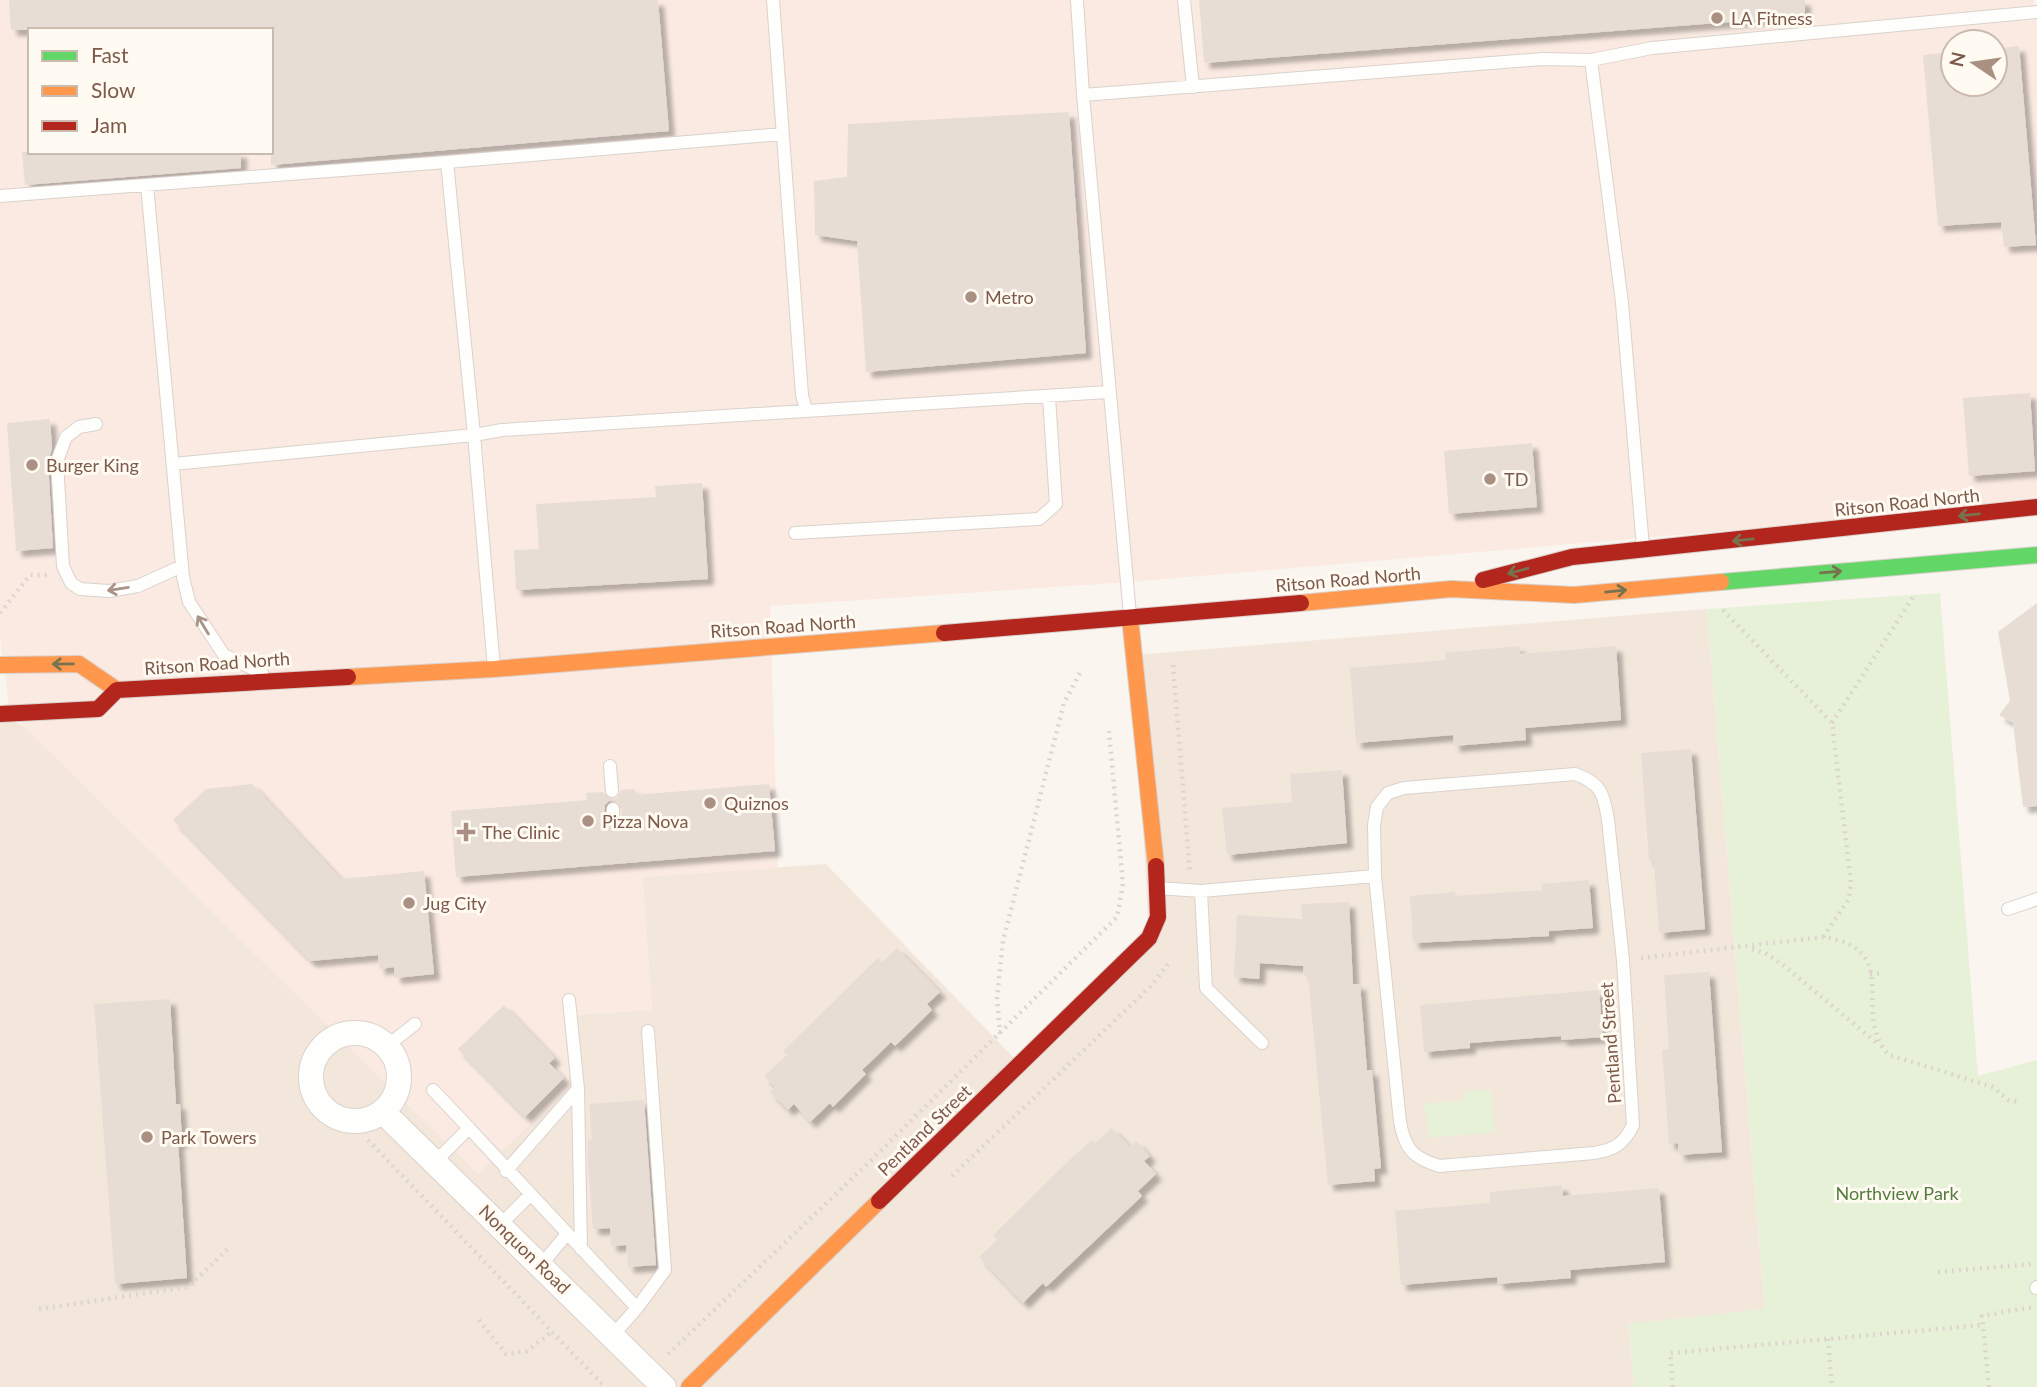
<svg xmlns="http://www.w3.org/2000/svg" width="2037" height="1387" font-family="Lato,sans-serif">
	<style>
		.residential { fill: #f3e7dc }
		.commercial { fill: #faeae2; fill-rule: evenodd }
		.green { fill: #e7f1d8 }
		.building { fill: #e7ddd5; fill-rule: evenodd; filter: url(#shadow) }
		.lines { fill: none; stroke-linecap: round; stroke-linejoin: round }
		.lane-casing { stroke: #dad2cc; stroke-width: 14 }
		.street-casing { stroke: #dad2cc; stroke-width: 26 }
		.fast-casing { stroke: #dad0ca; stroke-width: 18 }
		.slow-casing { stroke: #dad0ca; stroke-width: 18 }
		.jam-casing { stroke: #dad0ca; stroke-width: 18 }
		.path { stroke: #ddd4ce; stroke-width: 4.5; stroke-dasharray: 2 5; stroke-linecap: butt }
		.lane { stroke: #fefefc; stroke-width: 12 }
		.street { stroke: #fefefc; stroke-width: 24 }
		.fast { stroke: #63d668; stroke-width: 16 }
		.slow { stroke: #ff974d; stroke-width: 16 }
		.jam { stroke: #b3261e; stroke-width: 16 }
		.oneway { stroke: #78734f }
		.oneway2 { stroke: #aa9388 }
		.poi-dot { fill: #a99083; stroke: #fffaf2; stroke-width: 2.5 }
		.labels { text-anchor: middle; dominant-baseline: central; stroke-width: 6; stroke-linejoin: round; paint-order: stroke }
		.poi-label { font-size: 18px; fill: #7d5a49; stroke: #fffaf2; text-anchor: start }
		.street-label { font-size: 18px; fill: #7d5a49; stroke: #fffaf2 }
		.park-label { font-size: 18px; fill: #527d3d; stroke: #fffaf2 }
	</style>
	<defs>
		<filter id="shadow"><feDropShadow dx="6" dy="6" stdDeviation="2" flood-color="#0004"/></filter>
	</defs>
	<rect width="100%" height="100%" fill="#faf5ee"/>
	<path class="residential" d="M 1707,609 L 1765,1310 L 1629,1324 L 1634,1387 L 0,1387 L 0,714 L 570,1015 L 652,1010 L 642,877 L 826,864 L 1020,1064 L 1149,938 L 1134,655 Z"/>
	<path class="commercial" d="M 0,0 L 2034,0 L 2037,22 L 2037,504 L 1130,582 L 770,606 L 778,868 L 643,877 L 652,1010 L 570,1015 L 571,1086 L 478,1174 L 10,713 L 0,638 ZM 30,30 L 271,30 L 271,152 L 30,152 ZM 1953,42 L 1995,42 L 1995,84 L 1953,84 Z"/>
	<path class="green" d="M 1940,593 L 1978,1076 L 2037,1060 L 2037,1387 L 1634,1387 L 1629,1324 L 1765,1309 L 1707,609 Z
		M 1491,1090 L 1495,1132 L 1429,1138 L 1424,1104 L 1464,1100 L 1464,1092 Z"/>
	<path class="building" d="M 9,0 L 658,0 L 669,131 L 271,165 L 271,30 L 11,30 Z
		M 1199,0 L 1805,0 L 1805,16 L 1204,63 Z
		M 2019,46 L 2036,245 L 2004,247 L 2001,222 L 1938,226 L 1923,55 L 1953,52 L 1953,84 L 1995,84 L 1995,49 Z
		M 1069,112 L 1086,353 L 866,372 L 857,241 L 815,235 L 814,181 L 847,177 L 848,124 Z
		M 22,152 L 241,152 L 241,168 L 25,185 Z
		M 2030,393 L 2035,471 L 1969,476 L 1963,398 Z
		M 50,419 L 52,449 L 48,461 L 53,548 L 16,551 L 7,423 Z
		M 1532,443 L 1537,507 L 1449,514 L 1444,451 Z
		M 702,483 L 708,579 L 516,590 L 514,550 L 539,549 L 536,504 L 656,497 L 655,486 Z
		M 2037,603 L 2037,806 L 2023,807 L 2013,723 L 1999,715 L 2010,701 L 1998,632 Z
		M 1519,646 L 1520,654 L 1616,646 L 1621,720 L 1525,728 L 1526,740 L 1454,746 L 1453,735 L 1356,743 L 1350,668 L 1446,660 L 1445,653 Z
		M 1691,749 L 1705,929 L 1659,933 L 1654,861 L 1649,861 L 1641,753 Z
		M 1342,770 L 1347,843 L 1227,855 L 1222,808 L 1292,802 L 1290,774 Z
		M 252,784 L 341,879 L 424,871 L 434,974 L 395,978 L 394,967 L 379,969 L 378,955 L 310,961 L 173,820 L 206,789 Z
		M 769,784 L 775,851 L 456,877 L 451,811 L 587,800 L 586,793 L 603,792 L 612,800 L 617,798 L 621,790 L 635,789 L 635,795 ZM 617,801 L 622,808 L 621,818 L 617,822 L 609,822 L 604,815 L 605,805 L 609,801 Z
		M 1589,880 L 1593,928 L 1549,931 L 1549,936 L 1413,943 L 1410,896 L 1455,892 L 1455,896 L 1542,890 L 1542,884 Z
		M 1349,902 L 1353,984 L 1360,984 L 1367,1070 L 1372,1070 L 1381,1168 L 1374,1169 L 1375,1181 L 1328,1185 L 1308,976 L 1304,976 L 1303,966 L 1260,963 L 1259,979 L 1234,977 L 1237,915 L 1302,919 L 1301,904 Z
		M 897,948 L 940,992 L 927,1004 L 932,1010 L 895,1046 L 891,1042 L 862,1070 L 866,1074 L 833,1107 L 830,1103 L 810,1122 L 794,1104 L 788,1110 L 770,1092 L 775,1087 L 764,1076 L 787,1055 L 783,1051 L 878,958 L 882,962 Z
		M 1709,972 L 1722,1152 L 1679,1155 L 1678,1143 L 1669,1144 L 1662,1050 L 1669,1049 L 1664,975 Z
		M 1599,990 L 1603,1037 L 1561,1040 L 1561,1036 L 1470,1043 L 1470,1048 L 1424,1052 L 1420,1005 Z
		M 170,999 L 176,1104 L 180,1104 L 182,1142 L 178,1142 L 187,1278 L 115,1284 L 94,1004 Z
		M 504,1005 L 555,1058 L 549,1063 L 564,1078 L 525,1117 L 458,1049 Z
		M 644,1100 L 656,1265 L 628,1267 L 626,1245 L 611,1246 L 610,1228 L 593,1229 L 588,1167 L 588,1140 L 592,1139 L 589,1104 Z
		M 1112,1128 L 1130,1147 L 1136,1141 L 1150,1156 L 1144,1161 L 1156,1174 L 1138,1191 L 1142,1196 L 1046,1287 L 1043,1283 L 1023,1303 L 979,1257 L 997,1240 L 993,1235 L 1057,1172 L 1091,1140 L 1095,1143 Z
		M 1562,1185 L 1563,1196 L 1659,1188 L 1665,1262 L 1570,1270 L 1571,1278 L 1498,1284 L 1497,1277 L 1401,1285 L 1395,1211 L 1490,1203 L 1490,1192 Z"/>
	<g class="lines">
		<g class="lane-casing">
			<path id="lane" d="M 773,0 L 802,395 L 806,410
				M 1077,0 L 1083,95
				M 1184,0 L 1193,87
				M 1591,60 L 1622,303 L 1643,547
				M 447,162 L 783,134
				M 147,185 L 183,577 L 189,602 L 224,655 L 262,673
				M 0,196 L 447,162 L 474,435 L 173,464
				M 96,424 L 79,427 L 66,437 L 57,461 L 63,566 L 71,583 L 80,589 L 109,591 L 138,586 L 182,566
				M 795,533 L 1039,519 L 1056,504 L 1049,397
				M 1130,615 L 1083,95 L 1543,59 L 1591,60 L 1652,48 L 2037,12
				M 494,668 L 474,435 L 502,430 L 1108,392
				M 610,766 L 612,791
				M 1575,774 C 1601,783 1604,794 1608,820 L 1623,960 L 1633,1125 C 1624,1144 1614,1150 1594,1153 L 1439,1166 C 1413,1158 1405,1149 1400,1122 L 1375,876 L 1374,825 L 1377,807 L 1388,793 L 1404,788 Z
				M 613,809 L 613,814
				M 1158,888 L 1201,891 L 1375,876
				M 1201,891 L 1206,988 L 1262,1043
				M 2008,909 L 2037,899
				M 387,1046 L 415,1024
				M 578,1089 L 581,1249
				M 433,1090 L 469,1128
				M 435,1162 L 469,1128 L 637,1308 L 613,1335
				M 506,1171 L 578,1089 L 569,1000
				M 500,1225 L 530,1195
				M 541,1265 L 567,1234
				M 2036,1288 L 2037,1287
				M 637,1308 L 665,1270 L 648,1031"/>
		</g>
		<g class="street-casing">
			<path id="street" d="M311 1077a44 44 0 1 1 88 0a44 44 0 1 1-88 0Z
				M 384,1113 L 664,1387"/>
		</g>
		<g class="fast-casing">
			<path id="fast" d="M 1721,582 L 2037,555"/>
		</g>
		<g class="slow-casing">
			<path id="slow" d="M 1301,603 L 1451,589 L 1574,595 L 1721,582
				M 1130,618 L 1156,866
				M 0,665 L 79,664 L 117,690
				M 348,677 L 494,669 L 944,633
				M 689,1387 L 879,1201"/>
		</g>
		<g class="jam-casing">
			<path id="jam" d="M 1483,580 L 1572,557 L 2037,507
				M 944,633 L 1301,603
				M 0,714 L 98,709 L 117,690 L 348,677
				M 879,1201 L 1149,938 L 1158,917 L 1156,866"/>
		</g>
		<path class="path" d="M 1723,610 L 1832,723 L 1851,883 L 1849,899 L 1823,937
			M 0,613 L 30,575 L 47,575
			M 1173,665 L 1190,873
			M 1832,723 L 1915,594
			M 1752,949 L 1765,953 L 1782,964 L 1878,1044
			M 1641,958 L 1823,937 C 1906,949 1849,1013 1889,1055 L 1993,1087 L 2008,1100 L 2020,1102
			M 1870,974 L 1884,973
			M 1000,1034 L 997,998 L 1003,941 L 1064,703 L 1080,673
			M 368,1140 L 605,1387
			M 952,1176 L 1151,986 L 1168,964
			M 1938,1272 L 2033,1264
			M 39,1309 L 188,1287 L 229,1248
			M 479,1320 L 506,1354 L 527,1351 L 552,1332
			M 1828,1339 L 1832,1387
			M 668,1354 L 857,1174 L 1117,917 L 1123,884 L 1109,731
			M 1673,1387 L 1670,1353 L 1983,1325
			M 1989,1387 L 1982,1316 L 2033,1307"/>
		<use href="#lane" class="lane"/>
		<use href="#street" class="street"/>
		<use href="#fast" class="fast"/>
		<use href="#slow" class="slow"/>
		<use href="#jam" class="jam"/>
	</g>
	<defs><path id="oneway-shaft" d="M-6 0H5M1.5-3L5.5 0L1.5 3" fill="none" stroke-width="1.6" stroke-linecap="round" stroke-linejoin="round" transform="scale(1.75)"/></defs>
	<g class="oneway">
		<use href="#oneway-shaft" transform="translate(1969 515) rotate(174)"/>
		<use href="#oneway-shaft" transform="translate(1743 540) rotate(174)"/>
		<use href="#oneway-shaft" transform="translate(1518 571) rotate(165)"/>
		<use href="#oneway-shaft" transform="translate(1831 572) rotate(-5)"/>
		<use href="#oneway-shaft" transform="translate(1616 591) rotate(-6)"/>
		<use href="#oneway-shaft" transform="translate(63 664) rotate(179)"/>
	</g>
	<g class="oneway2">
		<use href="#oneway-shaft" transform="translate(118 589) rotate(171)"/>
		<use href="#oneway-shaft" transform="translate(203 625) rotate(-121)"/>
	</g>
	<g class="poi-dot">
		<circle cx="1717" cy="18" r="7"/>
		<circle cx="971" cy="297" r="7"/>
		<circle cx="32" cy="465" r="7"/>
		<circle cx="1490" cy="479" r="7"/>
		<circle cx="710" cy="803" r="7"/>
		<circle cx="588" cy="821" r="7"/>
		<path d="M462.5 821.5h7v7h7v7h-7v7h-7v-7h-7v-7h7z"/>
		<circle cx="409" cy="903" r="7"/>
		<circle cx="147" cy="1137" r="7"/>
	</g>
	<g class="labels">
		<g class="poi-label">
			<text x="1731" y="18">LA Fitness</text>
			<text x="985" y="297">Metro</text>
			<text x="46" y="465">Burger King</text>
			<text x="1504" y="479">TD</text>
			<text x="724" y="803">Quiznos</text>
			<text x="602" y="821">Pizza Nova</text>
			<text x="482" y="832">The Clinic</text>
			<text x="423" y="903">Jug City</text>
			<text x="161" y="1137">Park Towers</text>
		</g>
		<g class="street-label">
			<text transform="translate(1907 502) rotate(-6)">Ritson Road North</text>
			<text transform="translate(1348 579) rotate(-5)">Ritson Road North</text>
			<text transform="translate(783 626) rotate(-4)">Ritson Road North</text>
			<text transform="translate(217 663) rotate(-4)">Ritson Road North</text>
			<text transform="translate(1610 1043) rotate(-94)">Pentland Street</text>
			<text transform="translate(924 1130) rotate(-44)">Pentland Street</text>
			<text transform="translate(525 1249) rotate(44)">Nonquon Road</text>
		</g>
		<g class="park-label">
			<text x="1897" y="1193">Northview Park</text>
		</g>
	</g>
	<rect x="28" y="28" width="245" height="126" fill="#fffaf2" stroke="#cbbaae" stroke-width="2"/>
	<rect x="42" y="51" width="35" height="10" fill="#63d668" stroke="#cbbaae" stroke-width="2"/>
	<text x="91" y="63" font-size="21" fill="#7d5a49">Fast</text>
	<rect x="42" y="86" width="35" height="10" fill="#ff974d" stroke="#cbbaae" stroke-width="2"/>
	<text x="91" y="98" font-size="21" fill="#7d5a49">Slow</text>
	<rect x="42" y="121" width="35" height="10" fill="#b3261e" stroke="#cbbaae" stroke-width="2"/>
	<text x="91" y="133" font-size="21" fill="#7d5a49">Jam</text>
	<g transform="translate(1974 63) rotate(283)"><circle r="33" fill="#fffaf2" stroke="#cbbaae" stroke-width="2"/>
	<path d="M0-5L12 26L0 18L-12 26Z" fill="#a99083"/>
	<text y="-10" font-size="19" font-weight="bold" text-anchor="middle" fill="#7d5a49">N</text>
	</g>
</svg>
